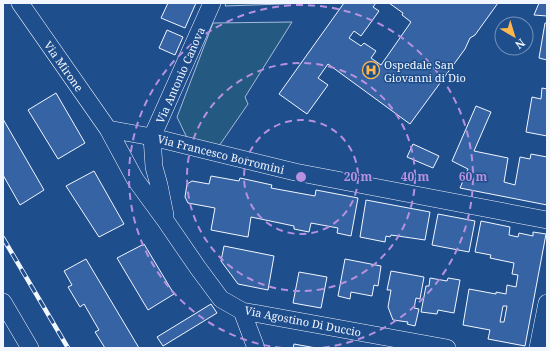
<svg xmlns="http://www.w3.org/2000/svg" width="550" height="351" font-family="'Noto Serif',serif">
	<style>
		.green { fill: #245a82; stroke: #a8bbd7 }
		.building { fill: #3563a3; stroke: #f2f6ff; fill-rule: evenodd }
		.lines { fill: none; stroke-linecap: round; stroke-linejoin: round }
		.minor-casing { stroke: #f2f6ff; stroke-width: 18 }
		.minor { stroke: #1f4e8c; stroke-width: 17 }
		.rail-casing { stroke: #f2f6ff; stroke-width: 4.5 }
		.rail { stroke: #1f4e8c; stroke-width: 3; stroke-dasharray: 9; stroke-linecap: butt }
		.ring { fill: none; stroke: #b691df; stroke-width: 2; stroke-dasharray: 7 5 }
		.labels { text-anchor: middle; dominant-baseline: central; stroke-width: 3; stroke-linejoin: round; paint-order: stroke }
		.poi-label { font-size: 11px; fill: #f2f6ff; stroke: #1f4e8c; text-anchor: start }
		.street-label { font-size: 11px; fill: #f2f6ff; stroke: #1f4e8c }
		.centre { fill: #b691df; stroke: #1f4e8c; stroke-width: 2 }
		.ring-label { font-size: 12px; text-anchor: middle; font-weight: bold; fill: #b691df; stroke: #1f4e8c; stroke-width: 3; stroke-linejoin: round; paint-order: stroke }
	</style>
	<rect width="100%" height="100%" fill="#1f4e8c"/>
	<path class="green" d="M 226,3 L 310,3 L 225,6 Z
		M 292,22 L 245,97 L 248,104 L 219,146 L 188,140 L 177,117 L 213,23 Z"/>
	<path class="building" d="M 168,3 L 196,3 L 185,28 L 161,18 Z
		M 344,3 L 376,3 L 373,7 L 379,11 L 361,36 L 354,31 L 349,38 L 361,46 L 364,43 L 376,51 L 371,58 L 381,65 L 411,22 L 402,15 L 403,13 L 389,3 L 498,3 L 475,35 L 470,38 L 465,49 L 410,124 L 328,64 L 318,78 L 328,85 L 307,114 L 279,94 Z
		M 539,3 L 547,3 L 547,16 L 534,15 Z
		M 545,23 L 547,23 L 547,60 L 539,58 Z
		M 167,30 L 183,37 L 175,55 L 159,48 Z
		M 542,88 L 547,89 L 547,136 L 526,132 L 532,97 L 541,99 Z
		M 56,93 L 85,143 L 58,159 L 28,110 Z
		M 476,106 L 491,112 L 474,151 L 508,158 L 504,182 L 515,185 L 520,157 L 530,159 L 531,154 L 547,157 L 547,205 L 460,188 L 468,169 L 452,161 Z
		M 3,119 L 44,190 L 20,205 L 3,175 Z
		M 413,144 L 439,156 L 433,168 L 407,157 Z
		M 94,171 L 124,224 L 99,237 L 66,186 Z
		M 211,176 L 239,181 L 240,178 L 272,185 L 271,188 L 315,196 L 316,190 L 358,198 L 351,236 L 337,233 L 338,228 L 311,223 L 309,232 L 294,229 L 294,226 L 251,217 L 248,237 L 211,230 L 215,208 L 188,203 L 185,197 L 187,184 L 192,181 L 209,184 Z
		M 366,200 L 430,212 L 425,240 L 391,235 L 390,237 L 386,236 L 385,242 L 360,237 Z
		M 438,214 L 475,221 L 469,252 L 432,245 Z
		M 481,221 L 510,227 L 509,235 L 518,237 L 519,233 L 533,236 L 533,232 L 546,234 L 525,346 L 488,339 L 490,330 L 463,325 L 469,289 L 496,294 L 496,292 L 506,294 L 507,285 L 516,287 L 518,275 L 512,274 L 514,263 L 490,258 L 491,255 L 475,252 ZM 503,306 L 507,306 L 504,322 L 500,322 Z
		M 144,244 L 174,294 L 148,310 L 117,258 Z
		M 224,246 L 274,256 L 268,290 L 238,284 L 221,261 Z
		M 86,259 L 139,348 L 105,348 L 95,332 L 99,330 L 84,304 L 80,307 L 68,287 L 72,285 L 64,271 Z
		M 345,259 L 381,266 L 378,286 L 374,285 L 372,296 L 351,292 L 350,299 L 338,296 Z
		M 391,271 L 424,277 L 420,299 L 416,298 L 414,308 L 419,309 L 415,326 L 407,324 L 408,322 L 393,320 L 388,307 L 391,290 L 387,290 Z
		M 299,272 L 327,277 L 321,308 L 293,303 Z
		M 430,278 L 447,281 L 448,278 L 460,280 L 454,313 L 438,310 L 437,314 L 421,312 L 426,286 L 429,286 Z
		M 211,304 L 217,313 L 163,346 L 157,337 Z
		M 294,344 L 316,348 L 293,348 Z"/>
	<g class="lines">
		<g class="minor-casing">
			<path id="minor" d="M 20,3 L 108,129 L 135,179 L 165,220 L 198,268 L 221,299 L 242,311 L 447,348
				M 108,129 L 152,137 L 295,172 L 547,220
				M 165,215 L 159,185 L 154,167 L 152,137 L 212,3
				M 3,302 L 30,348
				M 242,311 L 256,348
				M 538,348 L 547,303"/>
		</g>
		<use href="#minor" class="minor"/>
		<g class="rail-casing">
			<path id="rail" d="M 3,238 L 68,348"/>
		</g>
		<use href="#rail" class="rail"/>
	</g>
	<g class="ring">
		<circle cx="301" cy="177" r="57"/>
		<circle cx="301" cy="177" r="114"/>
		<path d="M282 348A172 172 0 1 1 320 348"/>
	</g>
	<defs>
		<g id="hospital-ring" transform="scale(0.9)"><circle r="9.5" fill="#1f4e8c" stroke="#ffb74d" stroke-width="1.5"/><path d="M-5-5h3v3.5h4V-5h3V5h-3V1.5h-4V5h-3Z" fill="#ffb74d"/></g>
	</defs>
	<g fill-rule="evenodd">
		<use href="#hospital-ring" x="371" y="70"/>
	</g>
	<g class="labels">
		<g class="poi-label">
			<text x="384" y="64">Ospedale San<tspan x="384" dy="13">Giovanni di Dio</tspan></text>
		</g>
		<g class="street-label">
			<text transform="translate(64 66) rotate(55)">Via Mirone</text>
			<text transform="translate(180 75) rotate(-66)">Via Antonio Canova</text>
			<text transform="translate(221 154) rotate(14)">Via Francesco Borromini</text>
			<text transform="translate(303 321) rotate(11)">Via Agostino Di Duccio</text>
		</g>
	</g>
	<circle cx="301" cy="177" r="6" class="centre"/>
	<g class="ring-label">
		<text x="358" y="181">20 m</text>
		<text x="415" y="181">40 m</text>
		<text x="473" y="181">60 m</text>
	</g>
	<rect width="550" height="351" fill="none" stroke="#f2f6ff" stroke-width="8"/>
	<g transform="translate(514 36) rotate(142)"><circle r="19" fill="#1f4e8c" stroke="#7391ba"/>
	<path d="M0-3L7 15L0 10L-7 15Z" fill="#ffb74d"/>
	<text y="-6" font-size="11" font-weight="bold" text-anchor="middle" fill="#f2f6ff">N</text>
	</g>
</svg>
